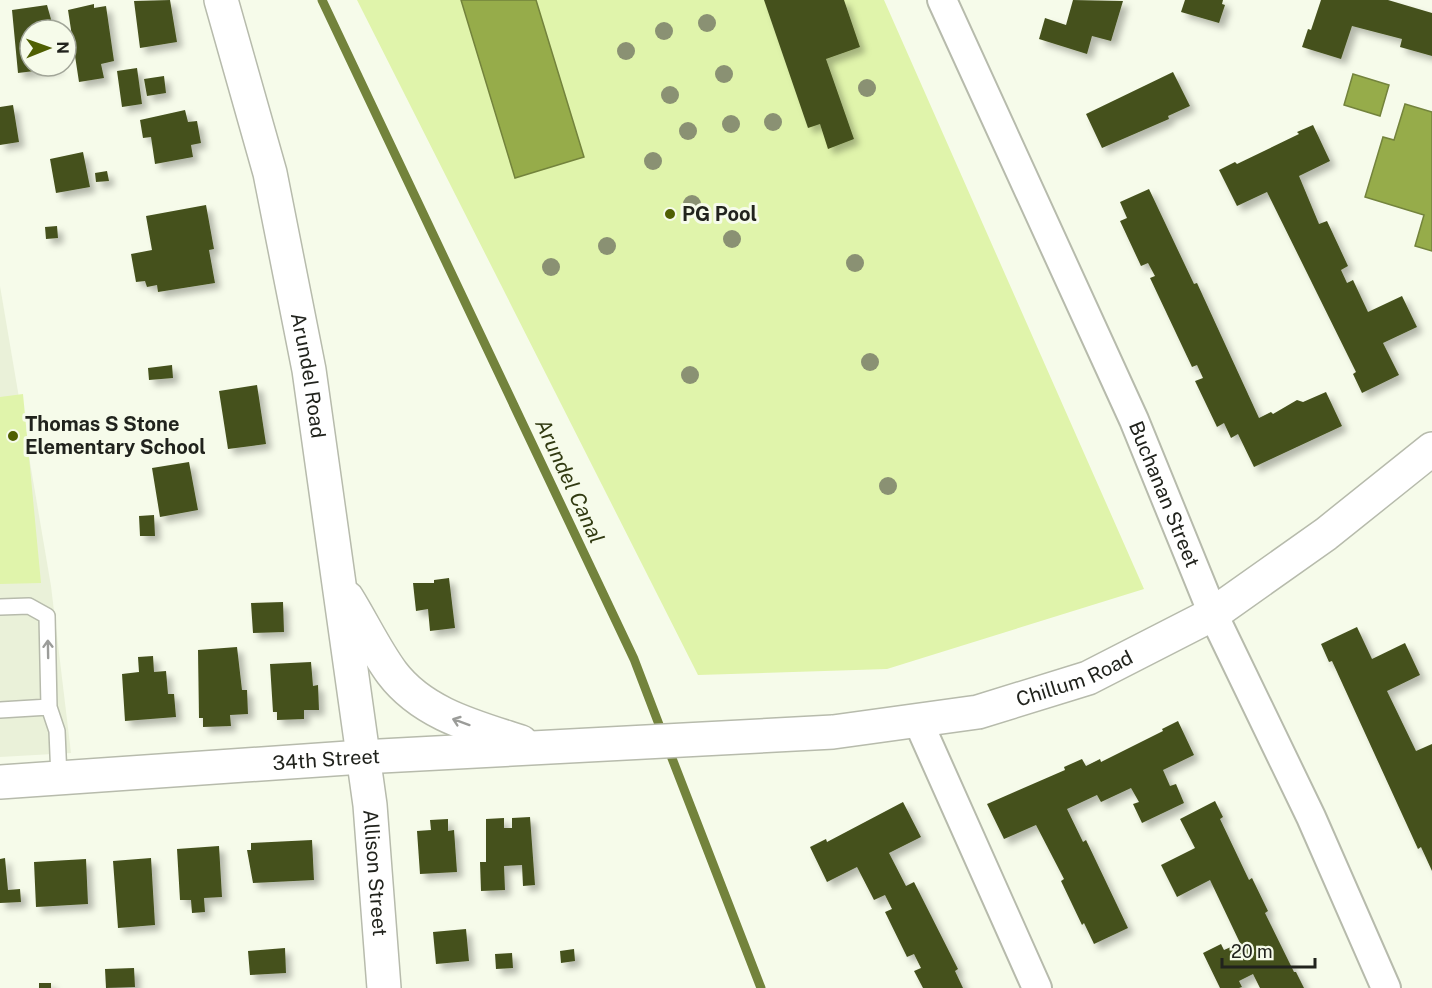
<svg xmlns="http://www.w3.org/2000/svg" width="1432" height="988" font-family="'Public Sans',sans-serif">
	<style>
		.built { fill: #eaf1d9 }
		.green { fill: #e0f4ab }
		.water { fill: #96ac4a; stroke: #73833c; stroke-width: 1.5 }
		.lines { fill: none; stroke-linecap: round; stroke-linejoin: round }
		.stream { stroke: #73833c; stroke-width: 9 }
		.building { fill: #45511d; filter: url(#shadow) }
		.service-casing { stroke: #b7bbac; stroke-width: 18 }
		.minor-casing { stroke: #b7bbac; stroke-width: 32 }
		.tertiary-casing { stroke: #b7bbac; stroke-width: 36 }
		.service { stroke: #fff; stroke-width: 15 }
		.minor { stroke: #fff; stroke-width: 28 }
		.tertiary { stroke: #fff; stroke-width: 33 }
		.tree { fill: #8a9173 }
		.oneway { stroke: #9b9c99 }
		.poi-dot { fill: #4f5f02; stroke: #f6fbea; stroke-width: 2 }
		.labels { text-anchor: middle; dominant-baseline: central; stroke-width: 6; stroke-linejoin: round; paint-order: stroke }
		.poi-label { font-size: 20px; font-weight: bold; fill: #21231d; stroke: #f6fbea; text-anchor: start }
		.street-label { font-size: 20px; fill: #21231d; stroke: #f6fbea }
		.water-label { font-size: 21px; font-style: italic; fill: #313a11; stroke: #f6fbea }
	</style>
	<defs>
		<filter id="shadow"><feDropShadow dx="5.5" dy="5.5" stdDeviation="3" flood-color="#0004"/></filter>
	</defs>
	<rect width="100%" height="100%" fill="#f6fbea"/>
	<path class="built" d="M 0,286 L 51,586 L 71,753 L 0,757 Z"/>
	<path class="green" d="M 357,0 L 884,0 L 1144,589 L 887,669 L 698,675 Z
		M 23,394 L 41,583 L 0,584 L 0,397 Z"/>
	<path class="water" d="M 461,0 L 536,0 L 584,157 L 515,178 Z
		M 1353,74 L 1389,85 L 1380,116 L 1344,105 Z
		M 1405,104 L 1432,112 L 1432,251 L 1415,246 L 1424,215 L 1365,197 L 1383,137 L 1394,140 Z"/>
	<g class="lines">
		<path class="stream" d="M 322,0 L 634,659 L 663,735
			M 668,748 L 761,988"/>
	</g>
	<path class="building" d="M 170,0 L 177,42 L 140,48 L 134,1 Z
		M 764,0 L 844,0 L 860,47 L 826,59 L 854,139 L 828,149 L 820,124 L 808,128 Z
		M 1073,0 L 1123,1 L 1111,41 L 1092,36 L 1087,54 L 1039,39 L 1045,18 L 1066,25 Z
		M 1185,0 L 1223,0 L 1222,4 L 1225,5 L 1219,23 L 1181,12 Z
		M 1321,0 L 1388,0 L 1432,13 L 1432,56 L 1400,47 L 1402,39 L 1352,26 L 1341,59 L 1302,47 L 1308,29 L 1311,30 Z
		M 94,4 L 94,8 L 106,6 L 114,61 L 101,64 L 104,78 L 79,82 L 68,10 Z
		M 47,5 L 54,30 L 30,30 L 30,66 L 58,66 L 59,68 L 18,73 L 12,10 Z
		M 137,68 L 142,104 L 122,107 L 117,71 Z
		M 1173,72 L 1190,106 L 1168,116 L 1169,119 L 1102,148 L 1086,114 Z
		M 164,76 L 166,93 L 147,96 L 144,79 Z
		M 13,105 L 19,142 L 0,145 L 0,107 Z
		M 185,110 L 188,122 L 197,121 L 201,143 L 191,145 L 193,157 L 155,164 L 151,137 L 143,138 L 140,120 Z
		M 1313,125 L 1330,161 L 1299,176 L 1319,224 L 1327,221 L 1348,266 L 1341,270 L 1347,283 L 1353,280 L 1368,312 L 1402,296 L 1417,327 L 1383,343 L 1399,375 L 1362,393 L 1353,374 L 1356,372 L 1267,192 L 1237,206 L 1219,170 L 1235,162 L 1237,164 L 1299,134 L 1297,132 Z
		M 83,152 L 90,187 L 56,193 L 50,159 Z
		M 107,171 L 109,181 L 96,182 L 95,173 Z
		M 1149,189 L 1194,284 L 1197,283 L 1259,418 L 1271,412 L 1273,414 L 1297,400 L 1303,402 L 1326,392 L 1342,426 L 1254,467 L 1238,434 L 1231,438 L 1224,423 L 1217,427 L 1195,381 L 1203,378 L 1197,365 L 1192,367 L 1150,278 L 1155,276 L 1148,263 L 1141,266 L 1120,221 L 1127,218 L 1120,202 Z
		M 206,205 L 214,249 L 209,250 L 215,283 L 158,292 L 157,285 L 147,287 L 145,281 L 136,282 L 131,254 L 152,250 L 146,216 Z
		M 57,226 L 58,238 L 46,239 L 45,227 Z
		M 172,365 L 173,378 L 149,380 L 148,368 Z
		M 257,385 L 266,444 L 228,449 L 219,391 Z
		M 189,462 L 198,510 L 160,517 L 152,468 Z
		M 154,515 L 155,536 L 140,536 L 139,516 Z
		M 449,578 L 455,628 L 430,631 L 428,609 L 416,611 L 413,583 L 434,583 L 434,580 Z
		M 283,602 L 284,632 L 253,633 L 251,603 Z
		M 1357,627 L 1372,659 L 1405,643 L 1420,675 L 1387,691 L 1416,751 L 1432,744 L 1432,871 L 1421,847 L 1418,849 L 1332,661 L 1329,662 L 1321,644 Z
		M 237,647 L 242,690 L 247,690 L 248,714 L 230,715 L 231,726 L 203,727 L 203,718 L 199,718 L 198,650 Z
		M 153,656 L 154,672 L 166,671 L 168,694 L 174,694 L 176,717 L 125,721 L 122,674 L 139,672 L 138,657 Z
		M 311,662 L 313,686 L 318,685 L 319,710 L 304,710 L 304,719 L 277,720 L 277,712 L 273,712 L 270,664 Z
		M 1178,721 L 1194,755 L 1163,770 L 1170,786 L 1176,784 L 1184,803 L 1142,823 L 1133,804 L 1139,802 L 1131,788 L 1101,802 L 1097,795 L 1067,809 L 1083,842 L 1086,840 L 1128,928 L 1094,944 L 1084,923 L 1082,925 L 1061,881 L 1064,879 L 1036,825 L 1004,839 L 987,804 L 1065,770 L 1064,767 L 1082,759 L 1086,766 L 1100,759 L 1101,762 L 1163,731 L 1162,729 Z
		M 1215,801 L 1223,817 L 1220,819 L 1249,880 L 1252,878 L 1268,911 L 1265,913 L 1294,972 L 1296,972 L 1304,988 L 1260,988 L 1253,974 L 1239,981 L 1242,987 L 1239,988 L 1220,988 L 1203,953 L 1221,944 L 1224,950 L 1240,943 L 1210,880 L 1177,897 L 1161,865 L 1195,848 L 1180,819 Z
		M 903,802 L 921,837 L 889,853 L 906,886 L 914,882 L 958,969 L 955,971 L 963,988 L 923,988 L 914,971 L 921,968 L 914,954 L 907,957 L 885,912 L 892,909 L 885,895 L 874,900 L 857,867 L 827,882 L 810,847 L 826,839 L 827,842 Z
		M 530,817 L 535,885 L 523,886 L 522,865 L 504,866 L 505,890 L 481,891 L 480,862 L 486,862 L 486,819 L 504,818 L 504,828 L 512,828 L 512,818 Z
		M 448,819 L 448,831 L 454,830 L 457,872 L 420,874 L 417,831 L 431,830 L 430,820 Z
		M 312,840 L 314,880 L 253,883 L 247,850 L 251,850 L 251,843 Z
		M 219,846 L 222,897 L 204,898 L 205,912 L 192,913 L 191,900 L 180,900 L 177,849 Z
		M 5,858 L 8,890 L 20,889 L 21,902 L 0,903 L 0,859 Z
		M 151,858 L 155,925 L 118,928 L 113,861 Z
		M 86,859 L 88,904 L 36,907 L 34,862 Z
		M 466,929 L 469,961 L 436,964 L 433,932 Z
		M 285,948 L 286,973 L 250,975 L 248,951 Z
		M 574,949 L 575,961 L 561,963 L 560,951 Z
		M 512,953 L 513,968 L 496,969 L 495,954 Z
		M 134,968 L 135,987 L 106,988 L 105,969 Z
		M 39,983 L 51,983 L 51,988 L 39,988 Z"/>
	<g class="lines">
		<g class="service-casing">
			<path id="service" d="M 0,607 L 29,606 L 47,616 L 49,707 L 57,731 L 59,778
				M 0,710 L 49,707"/>
		</g>
		<g class="minor-casing">
			<g id="minor">
				<path id="s1" d="M 942,0 L 1134,420 L 1213,614 L 1311,817 L 1386,988"/>
				<path d="M 917,719 L 1037,988"/>
			</g>
		</g>
		<g class="tertiary-casing">
			<g id="tertiary">
				<path id="s2" d="M 221,0 L 270,173 L 309,370 L 370,805 L 384,988"/>
				<path d="M 347,598 C 362,622 375,650 392,673 C 423,714 475,727 521,742"/>
				<path id="s3" d="M 0,782 L 362,757 L 833,732 L 978,712 L 1088,678 L 1213,614 L 1326,534 L 1432,449"/>
			</g>
		</g>
		<use href="#service" class="service"/>
		<use href="#minor" class="minor"/>
		<use href="#tertiary" class="tertiary"/>
	</g>
	<g class="tree">
		<circle cx="707" cy="23" r="9"/>
		<circle cx="664" cy="31" r="9"/>
		<circle cx="626" cy="51" r="9"/>
		<circle cx="724" cy="74" r="9"/>
		<circle cx="867" cy="88" r="9"/>
		<circle cx="670" cy="95" r="9"/>
		<circle cx="773" cy="122" r="9"/>
		<circle cx="731" cy="124" r="9"/>
		<circle cx="688" cy="131" r="9"/>
		<circle cx="653" cy="161" r="9"/>
		<circle cx="692" cy="204" r="9"/>
		<circle cx="732" cy="239" r="9"/>
		<circle cx="607" cy="246" r="9"/>
		<circle cx="855" cy="263" r="9"/>
		<circle cx="551" cy="267" r="9"/>
		<circle cx="870" cy="362" r="9"/>
		<circle cx="690" cy="375" r="9"/>
		<circle cx="888" cy="486" r="9"/>
	</g>
	<defs><path id="oneway-shaft" d="M-6 0H5M1.5-3L5.5 0L1.5 3" fill="none" stroke-width="1.6" stroke-linecap="round" stroke-linejoin="round" transform="scale(1.5)"/></defs>
	<g class="oneway">
		<use href="#oneway-shaft" transform="translate(48 649) rotate(-91)"/>
		<use href="#oneway-shaft" transform="translate(461 722) rotate(-160)"/>
	</g>
	<g class="poi-dot">
		<circle cx="670" cy="214" r="6"/>
		<circle cx="13" cy="436" r="6"/>
	</g>
	<g class="labels">
		<g class="poi-label">
			<text x="682" y="214">PG Pool</text>
			<text x="25" y="424">Thomas S Stone<tspan x="25" dy="23">Elementary School</tspan></text>
		</g>
		<g class="street-label">
			<text stroke="none"><textPath href="#s2" startOffset="386">Arundel Road</textPath></text>
			<text stroke="none"><textPath href="#s1" startOffset="542">Buchanan Street</textPath></text>
			<text stroke="none"><textPath href="#s3" startOffset="1083">Chillum Road</textPath></text>
			<text stroke="none"><textPath href="#s3" startOffset="327">34th Street</textPath></text>
			<text stroke="none"><textPath href="#s2" startOffset="888">Allison Street</textPath></text>
		</g>
		<g class="water-label">
			<text transform="translate(570 481) rotate(65)">Arundel Canal</text>
		</g>
	</g>
	<g transform="translate(48 48) rotate(89)"><circle r="28" fill="#f6fbea" stroke="#a1a598" stroke-width="1.5"/>
	<path d="M0-4.5L10 22L0 15L-10 22Z" fill="#4f5f02"/>
	<text y="-9" font-size="16" font-weight="bold" text-anchor="middle" fill="#21231d">N</text>
	</g>
	<path d="M1222 958v9h93v-9" fill="none" stroke="#21231d" stroke-width="3"/>
	<text x="1231" y="958" font-size="18" fill="#21231d" stroke="#f6fbea" stroke-width="4.5" paint-order="stroke">20 m</text>
</svg>
